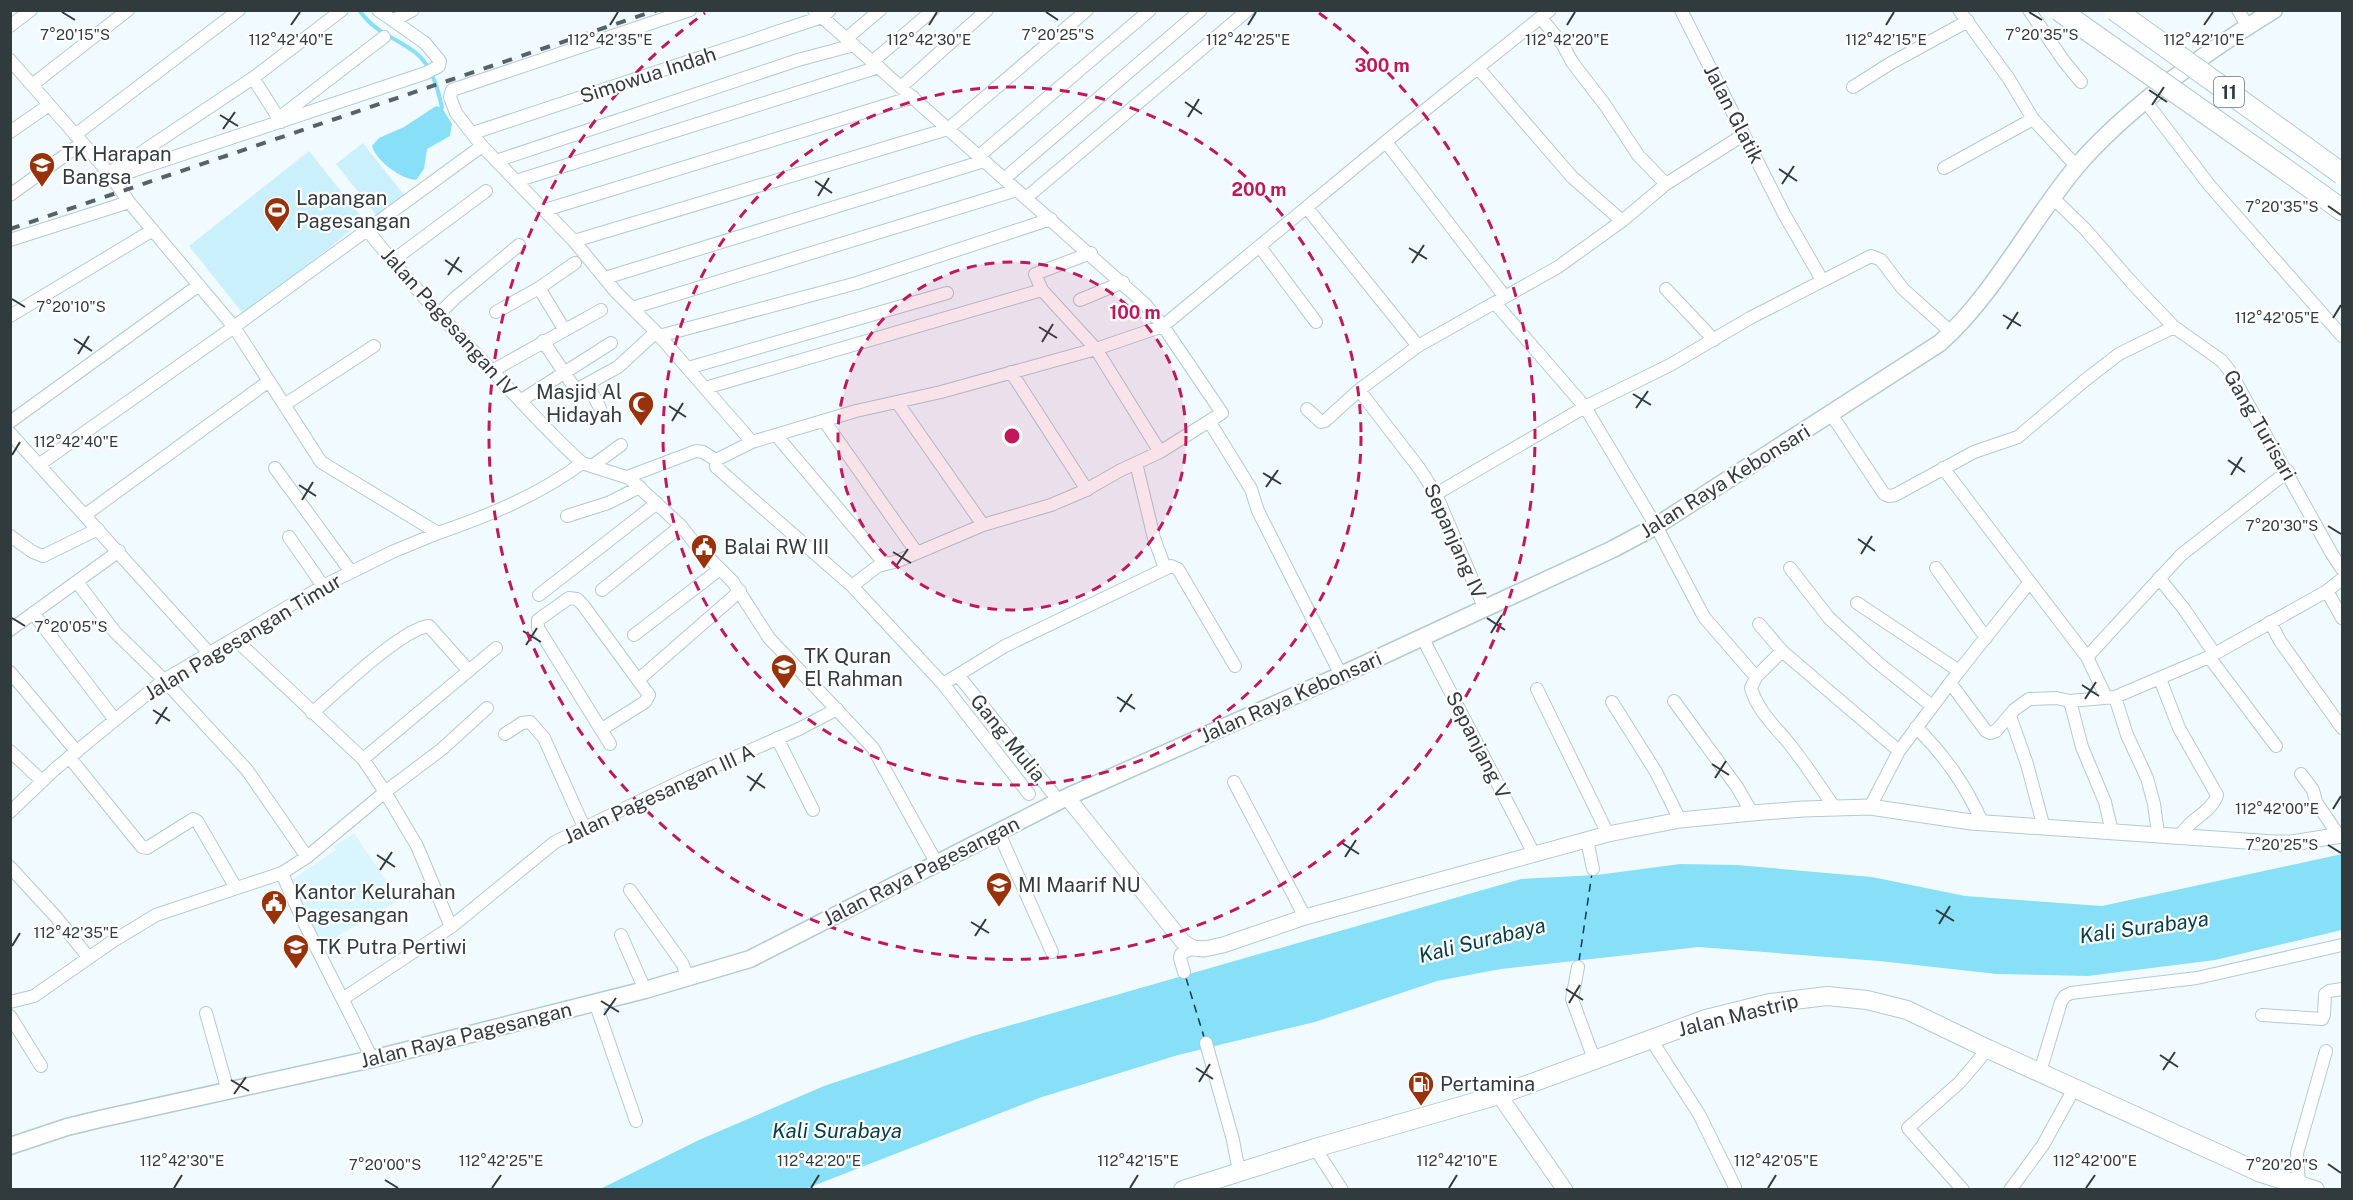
<svg xmlns="http://www.w3.org/2000/svg" width="2353" height="1200" font-family="'Public Sans',sans-serif">
	<style>
		.built { fill: #d9f5fd }
		.green { fill: #c9f0fb }
		.water { fill: #87dff8 }
		.lines { fill: none; stroke-linecap: round; stroke-linejoin: round }
		.stream { stroke: #87dff8; stroke-width: 4 }
		.ferry { stroke: #033d4a; stroke-width: 1.5; stroke-dasharray: 8 6; stroke-linecap: butt }
		.minor-casing { stroke: #b2cbd2; stroke-width: 14 }
		.tertiary-casing { stroke: #b2cbd2; stroke-width: 17 }
		.secondary-casing { stroke: #b2cbd2; stroke-width: 19 }
		.primary-casing { stroke: #b2cbd2; stroke-width: 20 }
		.motorway-casing { stroke: #b2cbd2; stroke-width: 23 }
		.minor { stroke: #fff; stroke-width: 12 }
		.tertiary { stroke: #fff; stroke-width: 15 }
		.secondary { stroke: #fff; stroke-width: 16 }
		.primary { stroke: #fff; stroke-width: 18 }
		.motorway { stroke: #fff; stroke-width: 21 }
		.rail { stroke: #586266; stroke-width: 4; stroke-dasharray: 10 10; stroke-linecap: butt }
		.motorway-bridge-casing { stroke: #b2cbd2; stroke-width: 23; stroke-linecap: butt }
		.motorway-bridge { stroke: #fff; stroke-width: 21 }
		.ticks { fill: none; stroke: #313b3e; stroke-width: 2 }
		.ring { fill: none; stroke: #c2185b; stroke-width: 3; stroke-dasharray: 10 8 }
		.labels { text-anchor: middle; dominant-baseline: central; stroke-width: 4.5; stroke-linejoin: round; paint-order: stroke }
		.shield { fill: #fff; stroke: #6f7678; stroke-width: 1.5 }
		.shield-label { font-size: 18px; font-weight: bold; fill: #313b3e }
		.street-label { font-size: 20px; fill: #313b3e; stroke: #fff }
		.poi-label { font-size: 20px; fill: #313b3e; stroke: #fff; text-anchor: start }
		.water-label { font-size: 21px; font-style: italic; fill: #033d4a; stroke: #fff }
		.ticks-label { font-size: 15px; text-anchor: middle; fill: #313b3e; stroke: #fff; stroke-width: 4.5; stroke-linejoin: round; paint-order: stroke }
		.centre { fill: #c2185b; stroke: #fff; stroke-width: 3 }
		.ring-label { font-size: 18px; text-anchor: middle; font-weight: bold; fill: #c2185b; stroke: #fff; stroke-width: 4.5; stroke-linejoin: round; paint-order: stroke }
	</style>
	<rect width="100%" height="100%" fill="#f1fbff"/>
	<path class="built" d="M 354,833 L 399,900 L 321,946 L 289,882 L 336,850 L 334,846 Z"/>
	<path class="green" d="M 363,143 L 404,195 L 377,216 L 336,164 Z
		M 309,151 L 364,220 L 244,315 L 189,246 Z"/>
	<path class="water" d="M 436,106 L 442,108 L 452,124 L 450,136 L 427,149 L 424,169 L 416,180 C 401,179 376,161 372,146 L 379,138 L 404,127 Z
		M 2342,854 L 2342,930 L 2215,960 L 2088,976 L 1997,974 L 1879,961 L 1699,947 L 1501,969 L 1437,981 L 1315,1022 L 1178,1055 L 1042,1097 L 805,1189 L 598,1190 L 699,1140 L 824,1086 L 973,1036 L 1521,879 L 1597,875 L 1680,864 L 1737,865 L 1872,877 L 1965,896 L 2102,906 Z"/>
	<g class="lines">
		<path class="stream" d="M 359,10 C 376,34 395,37 416,53 C 432,66 438,89 442,108"/>
		<path class="ferry" d="M 1579,961 L 1592,873
			M 1186,978 L 1204,1037"/>
		<g class="minor-casing">
			<path id="minor" d="M 690,10 L 452,90 L 450,97 L 456,113 L 482,146 L 574,241 L 616,292 L 656,332 L 752,442
				M 814,10 L 1145,304 L 1163,326 L 1222,413 L 1160,452 L 1121,470 L 1084,491 L 1051,505 L 983,525 L 898,561 L 878,566 L 852,586
				M 1681,10 L 1784,214 L 1822,280
				M 1959,10 L 2009,79 L 2033,119 L 2077,167
				M 2029,10 L 2063,60 L 2081,82
				M 2238,10 L 2248,27
				M 1541,18 L 1563,45 L 1572,62 L 1605,105 L 1638,155 L 1666,184
				M 394,20 L 413,10
				M 10,26 L 31,10
				M 847,38 L 880,10
				M 10,60 L 108,172 L 129,202 L 234,327 L 321,462 L 438,533 C 488,516 539,495 582,463 L 629,478 L 681,526 L 697,546 L 733,582 L 769,638 L 873,748 L 936,862
				M 873,61 L 933,10
				M 1478,68 L 1572,177 L 1622,221
				M 253,78 L 281,122
				M 32,85 L 128,10
				M 901,87 L 987,10
				M 1853,87 L 1891,63 L 1968,21
				M 2146,102 L 2210,186 L 2342,336
				M 280,117 L 384,37
				M 10,132 L 49,105
				M 473,133 L 822,17 L 830,10
				M 75,135 L 239,10
				M 1386,142 L 1505,297
				M 979,156 L 1150,10
				M 496,161 L 798,60 L 854,45
				M 1944,168 L 2033,119
				M 109,172 L 121,166 L 253,78 L 342,10
				M 111,178 L 426,73 L 439,66 L 440,61 L 425,43 L 378,10
				M 1004,179 L 1201,10
				M 516,181 L 879,67
				M 10,195 L 82,143
				M 1026,198 L 1248,10
				M 2053,198 L 2085,229 L 2133,284 L 2174,327 L 2222,361 L 2229,370 L 2332,554 L 2342,569
				M 1307,208 L 1418,346
				M 545,210 L 913,97
				M 368,231 C 409,283 453,330 499,378 C 526,407 553,437 582,463
				M 10,240 L 129,202
				M 574,241 L 948,129 L 1087,10
				M 1260,247 L 1316,322
				M 1091,253 L 1035,274 L 1042,290 L 1096,349 L 1160,452
				M 392,261 L 486,191
				M 605,278 L 984,161
				M 1666,289 L 1714,340
				M 1080,300 L 1123,282
				M 1495,303 L 1585,407 L 1656,526 L 1704,617 L 1756,677
				M 632,308 L 1017,190
				M 496,312 L 539,288
				M 438,315 L 455,298 L 519,245
				M 10,316 L 153,230
				M 564,329 L 539,288 L 575,263
				M 659,336 L 857,283 L 1051,219
				M 543,341 L 576,390 L 618,367 L 656,332
				M 688,368 L 947,293
				M 492,371 L 601,310
				M 1011,372 L 1087,490
				M 588,385 L 600,408
				M 705,388 L 1042,290
				M 1359,390 L 1419,468 L 1436,494 L 1484,607
				M 520,401 L 611,343
				M 897,402 L 983,525
				M 284,405 L 374,346
				M 1307,409 L 1321,422 L 1325,421 L 1359,390 L 1418,346 L 1558,267 L 1622,221 L 1666,184 L 1743,135
				M 1831,414 L 1884,494 L 1889,496 L 1895,495 L 1974,452 L 2018,437 L 2084,381 L 2119,354 L 2174,327
				M 1209,421 L 1251,489 L 1258,511 L 1341,675
				M 10,422 L 199,285
				M 825,422 L 917,553
				M 10,433 L 209,653
				M 776,435 L 885,564
				M 716,460 L 752,442 L 856,411 L 941,392 L 1096,349 L 1163,326 L 1400,130 L 1550,10
				M 1136,463 L 1154,538 L 1165,568
				M 40,464 L 234,327 L 482,146
				M 592,466 L 621,445
				M 275,468 L 351,572
				M 1943,468 L 2087,657 L 2106,697
				M 627,477 L 696,451 L 703,452 L 716,460 L 716,467 L 852,586 L 943,684 L 1029,794
				M 1436,494 L 1585,407 L 1670,365 L 1750,318 L 1871,256 L 1881,260 L 1903,289 L 1952,333
				M 85,515 L 269,381
				M 567,516 L 608,503 L 640,487
				M 10,536 L 33,552 L 43,556 L 98,529
				M 289,537 L 323,586
				M 1790,568 L 1829,618 L 1877,662 L 1932,706
				M 1936,568 L 1986,638
				M 2159,578 L 2184,609 L 2214,653
				M 77,582 L 115,632 L 164,680 L 247,770 L 307,857
				M 602,590 L 681,526
				M 2327,591 L 2342,618
				M 539,595 L 657,503
				M 1857,603 L 1959,671
				M 33,613 L 115,720
				M 2270,622 L 2280,641 L 2342,728
				M 1759,624 L 1782,651 L 1899,751
				M 10,630 L 119,551
				M 634,635 L 720,569
				M 1422,637 L 1534,854
				M 235,639 L 363,759 L 385,792 L 417,846 L 451,927
				M 1782,651 L 1756,677 L 1751,688 C 1758,712 1776,727 1791,746 C 1807,766 1820,787 1835,808
				M 2087,657 L 2181,555 L 2288,471
				M 2209,657 L 2276,746
				M 10,672 L 77,752
				M 958,675 L 1059,801
				M 2160,679 L 2179,728 L 2217,795 C 2212,813 2188,819 2180,837
				M 638,680 L 740,591
				M 943,684 L 1005,646 L 1171,566 L 1178,569 L 1235,666
				M 1951,684 L 1986,731 L 1990,733 L 1996,731 L 2014,710 L 2029,699 L 2056,698 L 2070,701 L 2115,697 L 2209,657 L 2327,591 L 2342,579
				M 1537,689 L 1608,834
				M 2115,697 L 2127,735 L 2147,778 L 2154,804 L 2158,834
				M 1674,701 L 1737,787 L 1752,813
				M 2070,701 L 2082,747 L 2105,802 L 2112,832
				M 1612,702 L 1656,772 L 1680,820
				M 312,713 C 337,692 401,629 429,626 L 468,670
				M 2010,716 L 2027,764 L 2044,828
				M 1916,727 C 1945,756 1965,784 1982,822
				M 602,729 L 645,702 L 649,695 L 583,605 L 577,599 L 569,598 L 538,620 L 538,628 L 610,744
				M 505,734 L 522,723 L 530,722 L 544,738 L 584,827
				M 777,738 L 813,810
				M 10,751 L 42,781
				M 69,757 L 142,847 L 147,848 L 190,821 L 193,819 L 197,821 L 236,888
				M 363,759 L 496,648
				M 2301,774 L 2313,790 L 2316,802 L 2339,836
				M 1234,782 L 1305,917
				M 1870,807 L 1899,751 L 1959,671 L 2029,583
				M 10,812 L 55,769 L 164,680 L 323,586 L 392,552 L 438,533
				M 998,831 L 1052,952
				M 1587,840 L 1593,869
				M 10,867 L 56,917 L 89,958
				M 282,873 C 308,937 343,997 372,1059
				M 630,890 L 682,963 L 688,977
				M 621,935 L 645,990
				M 1578,967 L 1572,999 L 1594,1059
				M 1184,972 L 1180,958 L 1181,954 L 1193,948
				M 344,998 L 451,927 L 555,842 L 692,776 L 799,729 L 837,709
				M 10,1002 L 34,996 L 113,941 L 156,915 L 282,873 L 307,857 L 385,792 L 442,749 L 487,708
				M 595,1002 L 636,1121
				M 206,1013 L 228,1091
				M 2262,1015 L 2322,1019 L 2324,1015 L 2325,994 L 2329,991 L 2342,989
				M 10,1016 L 41,1066
				M 1650,1038 L 1699,1114 L 1735,1187
				M 1206,1043 L 1233,1140 L 1239,1172
				M 2040,1072 L 2061,1002 L 2065,996 L 2071,993 L 2197,978 L 2342,945
				M 1315,1148 L 1342,1190
				M 2299,1185 L 2297,1153 L 2326,1051
				M 1963,1190 L 1908,1128 L 1959,1083 L 1988,1049
				M 2010,1190 L 2043,1145 L 2075,1087"/>
		</g>
		<g class="tertiary-casing">
			<path id="tertiary" d="M 1067,797 L 1183,942 L 1193,948 L 1204,949 L 1223,945 L 1305,917 L 1608,834 L 1680,820 L 1752,813 L 1803,809 L 1870,807 L 1971,822 L 2274,843 L 2292,843 L 2342,835
				M 1499,1095 L 1565,1190"/>
		</g>
		<g class="secondary-casing">
			<path id="secondary" d="M 10,1146 L 67,1127 L 100,1119 L 372,1059 L 645,990 L 750,959 L 1067,797 L 1341,675 L 1613,549 L 1656,526 L 1940,343 C 1994,295 2030,222 2077,166 C 2129,106 2206,52 2274,10"/>
		</g>
		<g class="primary-casing">
			<path id="primary" d="M 1183,1190 L 1315,1148 L 1499,1095 L 1706,1019 L 1770,1003 L 1827,996 L 1867,1000 L 1907,1010 L 1988,1049 L 2261,1173 L 2315,1190"/>
		</g>
		<g class="motorway-casing">
			<path id="motorway" d="M 2282,167 L 2342,210"/>
		</g>
		<use href="#minor" class="minor"/>
		<use href="#tertiary" class="tertiary"/>
		<use href="#secondary" class="secondary"/>
		<use href="#primary" class="primary"/>
		<use href="#motorway" class="motorway"/>
		<path class="rail" d="M 10,229 L 657,10"/>
		<g class="motorway-bridge-casing">
			<path id="motorway-bridge" d="M 2059,10 L 2282,167
				M 2115,10 L 2342,174"/>
		</g>
		<use href="#motorway-bridge" class="motorway-bridge"/>
	</g>
	<path class="ticks" d="M 62,12 L 75,20M 1046,12 L 1058,20M 2029,12 L 2042,20M 291,25 L 300,12M 610,25 L 618,12M 929,25 L 937,12M 1248,25 L 1256,12M 1567,25 L 1575,12M 1886,25 L 1894,12M 2204,25 L 2213,12M 2149,90 L 2167,102M 1185,102 L 1202,114M 2152,105 L 2164,87M 220,115 L 238,126M 1188,117 L 1199,99M 223,129 L 235,112M 1779,169 L 1797,181M 815,181 L 832,193M 1782,184 L 1794,166M 818,196 L 829,178M 2328,206 L 2341,215M 1409,248 L 1427,259M 445,260 L 462,272M 1412,263 L 1424,245M 448,275 L 459,257M 12,299 L 25,307M 2003,315 L 2021,326M 2333,318 L 2341,305M 1039,327 L 1057,338M 2007,329 L 2018,312M 74,339 L 92,351M 1042,342 L 1053,324M 78,354 L 89,336M 1633,394 L 1651,405M 669,406 L 686,417M 1636,408 L 1648,391M 672,421 L 683,403M 12,455 L 20,442M 2228,460 L 2245,472M 1263,473 L 1281,484M 2231,475 L 2242,457M 299,485 L 316,496M 1266,487 L 1278,470M 302,500 L 313,482M 2328,526 L 2341,534M 1858,539 L 1875,551M 893,552 L 911,563M 1861,554 L 1872,536M 896,566 L 908,549M 12,618 L 25,626M 1487,618 L 1505,630M 523,631 L 541,642M 1491,633 L 1502,615M 526,645 L 537,628M 2082,685 L 2099,696M 1117,697 L 1135,709M 2085,699 L 2096,682M 153,710 L 170,721M 1120,712 L 1132,694M 156,724 L 167,707M 1712,764 L 1729,775M 747,776 L 765,788M 1715,778 L 1726,761M 750,791 L 762,773M 2333,809 L 2341,796M 1342,843 L 1359,854M 2328,845 L 2341,853M 377,855 L 395,867M 1345,857 L 1356,840M 380,870 L 392,852M 1936,910 L 1954,921M 971,922 L 989,933M 1939,924 L 1950,906M 975,936 L 986,919M 12,946 L 20,933M 1566,989 L 1583,1000M 601,1001 L 619,1012M 1569,1003 L 1580,985M 604,1015 L 616,998M 2160,1055 L 2178,1067M 1196,1068 L 1213,1079M 2163,1070 L 2175,1052M 231,1080 L 249,1091M 1199,1082 L 1210,1064M 234,1094 L 246,1077M 2328,1164 L 2341,1173M 385,1180 L 398,1188M 174,1188 L 182,1175M 492,1188 L 501,1175M 811,1188 L 819,1175M 1130,1188 L 1138,1175M 1449,1188 L 1457,1175M 1768,1188 L 1776,1175M 2086,1188 L 2095,1175"/>
	<circle cx="1012" cy="436" r="174" fill="#c2185b" fill-opacity=".12"/>
	<g class="ring">
		<circle cx="1012" cy="436" r="174"/>
		<circle cx="1012" cy="436" r="349"/>
		<path d="M1319 13A523 523 0 1 1 705 13"/>
	</g>
	<defs>
		<g id="school-pin" transform="scale(1.35)"><path d="M0 17L-7.5 6A9.5 9.5 0 1 1 7.5 6Z" fill="#98320b" stroke="#fff"/><path d="M0-5L7-2L0 1L-7-2ZM-4 1L0 2.5L4 1V4Q0 6-4 4Z" fill="#fff"/></g>
		<g id="stadium-pin" transform="scale(1.35)"><path d="M0 17L-7.5 6A9.5 9.5 0 1 1 7.5 6Z" fill="#98320b" stroke="#fff"/><path d="M0-5a6.5 5 0 1 0 0 10a6.5 5 0 1 0 0-10ZM-3.5-1.8h7v3.6h-7Z" fill="#fff"/></g>
		<g id="mosque-pin" transform="scale(1.35)"><path d="M0 17L-7.5 6A9.5 9.5 0 1 1 7.5 6Z" fill="#98320b" stroke="#fff"/><path d="M3.5-4.9A6 6 0 1 0 3.5 4.9A5 5 0 1 1 3.5-4.9Z" fill="#fff"/></g>
		<g id="civic-pin" transform="scale(1.35)"><path d="M0 17L-7.5 6A9.5 9.5 0 1 1 7.5 6Z" fill="#98320b" stroke="#fff"/><path d="M-.6-6.5H3V-4.5H.6V-3L4-1V1h2V6H-6V1h2V-1L-.6-3ZM-1.2 2.5V6h2.4V2.5Z" fill="#fff"/></g>
		<g id="fuel-pin" transform="scale(1.35)"><path d="M0 17L-7.5 6A9.5 9.5 0 1 1 7.5 6Z" fill="#98320b" stroke="#fff"/><path d="M-5.5-6h7V0h2V4h1.3V-2.5L3-4.5l.8-.8L6-3V5H2.5V1h-1V6h-7ZM-4.2-4.7v3.2H.2V-4.7Z" fill="#fff"/></g>
	</defs>
	<g fill-rule="evenodd">
		<use href="#school-pin" x="42" y="165"/>
		<use href="#stadium-pin" x="277" y="210"/>
		<use href="#mosque-pin" x="641" y="404"/>
		<use href="#civic-pin" x="704" y="547"/>
		<use href="#school-pin" x="784" y="667"/>
		<use href="#school-pin" x="999" y="885"/>
		<use href="#civic-pin" x="274" y="903"/>
		<use href="#school-pin" x="296" y="947"/>
		<use href="#fuel-pin" x="1421" y="1084"/>
	</g>
	<g class="labels">
		<rect class="shield" x="2214" y="77" width="30" height="30" rx="4.5"/>
		<g class="shield-label">
			<text x="2229" y="92">11</text>
		</g>
		<g class="street-label">
			<text transform="translate(648 75) rotate(-18)">Simowua Indah</text>
			<text transform="translate(1734 114) rotate(63)">Jalan Glatik</text>
			<text transform="translate(449 322) rotate(48)">Jalan Pagesangan IV</text>
			<text transform="translate(2260 425) rotate(60)">Gang Turisari</text>
			<text transform="translate(1725 481) rotate(-32)">Jalan Raya Kebonsari</text>
			<text transform="translate(1455 541) rotate(66)">Sepanjang IV</text>
			<text transform="translate(243 637) rotate(-31)">Jalan Pagesangan Timur</text>
			<text transform="translate(1291 697) rotate(-24)">Jalan Raya Kebonsari</text>
			<text transform="translate(1008 738) rotate(51)">Gang Mulia</text>
			<text transform="translate(1478 745) rotate(63)">Sepanjang V</text>
			<text transform="translate(659 794) rotate(-25)">Jalan Pagesangan III A</text>
			<text transform="translate(921 871) rotate(-27)">Jalan Raya Pagesangan</text>
			<text transform="translate(1738 1015) rotate(-14)">Jalan Mastrip</text>
			<text transform="translate(466 1035) rotate(-14)">Jalan Raya Pagesangan</text>
		</g>
		<g class="poi-label">
			<text x="62" y="154">TK Harapan<tspan x="62" dy="23">Bangsa</tspan></text>
			<text x="296" y="198">Lapangan<tspan x="296" dy="23">Pagesangan</tspan></text>
			<text x="622" y="392" text-anchor="end">Masjid Al<tspan x="622" dy="23">Hidayah</tspan></text>
			<text x="724" y="547">Balai RW III</text>
			<text x="804" y="656">TK Quran<tspan x="804" dy="23">El Rahman</tspan></text>
			<text x="1018" y="885">MI Maarif NU</text>
			<text x="294" y="892">Kantor Kelurahan<tspan x="294" dy="23">Pagesangan</tspan></text>
			<text x="316" y="947">TK Putra Pertiwi</text>
			<text x="1440" y="1084">Pertamina</text>
		</g>
		<g class="water-label">
			<text transform="translate(2144 927) rotate(-8)">Kali Surabaya</text>
			<text transform="translate(1482 940) rotate(-14)">Kali Surabaya</text>
			<text x="837" y="1130">Kali Surabaya</text>
		</g>
	</g>
	<g class="ticks-label">
		<text x="2042" y="40">7°20'35"S</text>
		<text x="75" y="40">7°20'15"S</text>
		<text x="1058" y="40">7°20'25"S</text>
		<text x="610" y="45">112°42'35"E</text>
		<text x="1248" y="45">112°42'25"E</text>
		<text x="1567" y="45">112°42'20"E</text>
		<text x="2204" y="45">112°42'10"E</text>
		<text x="291" y="45">112°42'40"E</text>
		<text x="929" y="45">112°42'30"E</text>
		<text x="1886" y="45">112°42'15"E</text>
		<text x="2282" y="212">7°20'35"S</text>
		<text x="71" y="312">7°20'10"S</text>
		<text x="2277" y="323">112°42'05"E</text>
		<text x="76" y="447">112°42'40"E</text>
		<text x="2282" y="531">7°20'30"S</text>
		<text x="71" y="632">7°20'05"S</text>
		<text x="2277" y="814">112°42'00"E</text>
		<text x="2282" y="850">7°20'25"S</text>
		<text x="76" y="938">112°42'35"E</text>
		<text x="182" y="1166">112°42'30"E</text>
		<text x="501" y="1166">112°42'25"E</text>
		<text x="819" y="1166">112°42'20"E</text>
		<text x="1138" y="1166">112°42'15"E</text>
		<text x="1457" y="1166">112°42'10"E</text>
		<text x="1776" y="1166">112°42'05"E</text>
		<text x="2095" y="1166">112°42'00"E</text>
		<text x="2282" y="1170">7°20'20"S</text>
		<text x="385" y="1170">7°20'00"S</text>
	</g>
	<circle cx="1012" cy="436" r="9" class="centre"/>
	<g class="ring-label">
		<text x="1382" y="72">300 m</text>
		<text x="1259" y="196">200 m</text>
		<text x="1135" y="319">100 m</text>
	</g>
	<rect width="2353" height="1200" fill="none" stroke="#313b3e" stroke-width="24"/>
</svg>
